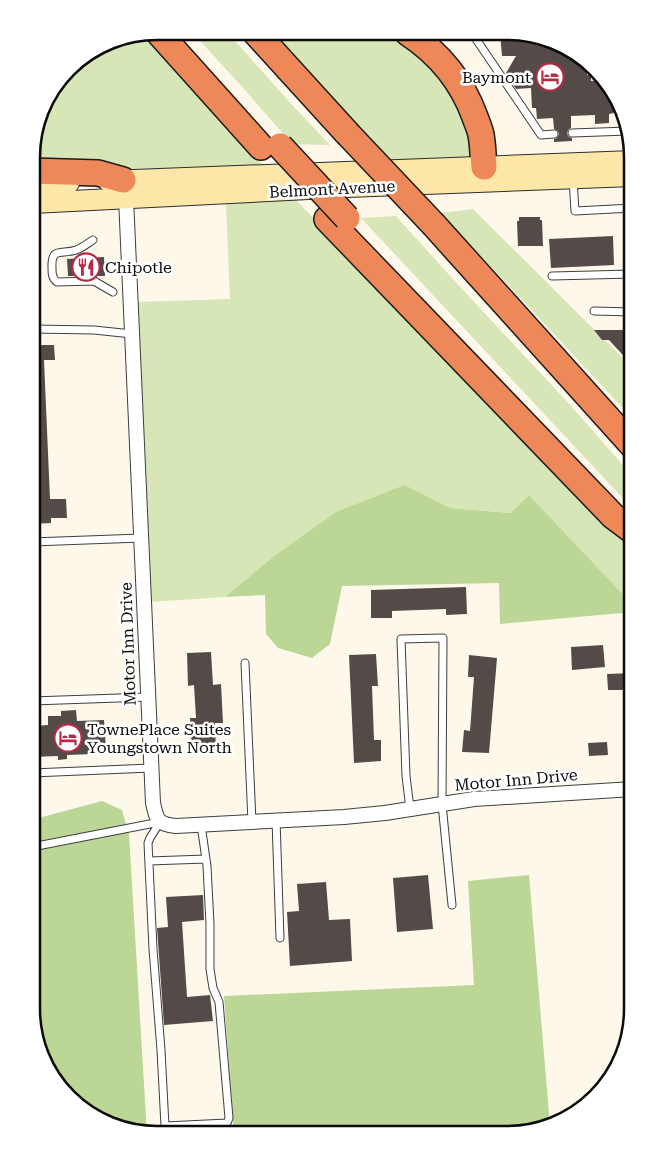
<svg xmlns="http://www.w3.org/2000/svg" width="664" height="1166" font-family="'Roboto Serif',serif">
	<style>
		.green { fill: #d6e6b6 }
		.forest { fill: #bcd696 }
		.building { fill: #544b48 }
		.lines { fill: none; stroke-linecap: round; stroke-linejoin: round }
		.service-casing { stroke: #3e3e3e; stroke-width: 9 }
		.minor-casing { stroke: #3e3e3e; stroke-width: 16 }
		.secondary-casing { stroke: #2d2d2d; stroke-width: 22 }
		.motorway-casing { stroke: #1c1c1c; stroke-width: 28 }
		.service { stroke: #fff; stroke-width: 7 }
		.minor { stroke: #fff; stroke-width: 14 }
		.secondary { stroke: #fce6a8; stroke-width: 20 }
		.motorway { stroke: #ee8859; stroke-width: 25 }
		.motorway-bridge-casing { stroke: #1c1c1c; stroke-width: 28; stroke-linecap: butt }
		.motorway-bridge { stroke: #ee8859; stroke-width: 25 }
		.labels { text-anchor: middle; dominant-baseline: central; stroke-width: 5; stroke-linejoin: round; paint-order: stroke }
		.poi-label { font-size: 16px; fill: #0b0b0b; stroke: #fff; text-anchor: start }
		.street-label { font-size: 16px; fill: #0b0b0b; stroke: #fff }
		.rim { fill: none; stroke: #0b0b0b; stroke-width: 2.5 }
	</style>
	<rect width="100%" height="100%" fill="#fef8eb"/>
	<path class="green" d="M 191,31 L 227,32 L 296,109 L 330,145 L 292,144 L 244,89 Z
		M 274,32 L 393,33 L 407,41 L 455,93 L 473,151 L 468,159 L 393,162 L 355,123 Z
		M 148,33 L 241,143 L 266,168 L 181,172 L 132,169 L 32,166 L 32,141 L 44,101 L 74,63 L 109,41 Z
		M 295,199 L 633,552 L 633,605 L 529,495 L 512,513 L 450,508 L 405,485 L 273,557 L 225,597 L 150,602 L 137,302 L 230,299 L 226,202 Z
		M 473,209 L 633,368 L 633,419 L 441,213 Z
		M 396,216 L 451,277 L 572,407 L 633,477 L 633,509 L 361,218 Z"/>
	<path class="forest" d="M 405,485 L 450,508 L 511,513 L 529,495 L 633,605 L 633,612 L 500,624 L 499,583 L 342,586 L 330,644 L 312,658 L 278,648 L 266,634 L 265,595 L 225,597 L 273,557 L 336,512 Z
		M 102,801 L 122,810 L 129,834 L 147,1134 L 140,1134 L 74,1104 L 38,1050 L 31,1009 L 31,820 Z
		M 529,875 L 550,1126 L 548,1128 L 234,1132 L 224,996 L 474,985 L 468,881 Z"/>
	<path class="building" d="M 500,33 L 531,34 L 586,60 L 587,75 L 591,74 L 591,81 L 602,80 L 617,103 L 613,103 L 614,113 L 609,114 L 609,123 L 595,124 L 595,115 L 571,116 L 571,128 L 568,130 L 567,134 L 569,137 L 572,138 L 572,141 L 554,142 L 554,139 L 557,138 L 559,134 L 558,131 L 554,129 L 553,118 L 537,119 L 536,108 L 532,108 L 531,88 L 516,89 L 506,73 L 516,56 L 502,56 Z
		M 519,217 L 540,217 L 540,220 L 542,220 L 543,246 L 518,246 L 517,221 L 519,221 Z
		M 613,236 L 614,265 L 551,268 L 549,239 Z
		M 104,257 L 105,276 L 68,276 L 67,259 Z
		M 594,330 L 633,330 L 633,366 L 609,340 L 602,340 Z
		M 32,345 L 54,345 L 55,360 L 44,360 L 50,499 L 66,499 L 67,518 L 51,518 L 51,523 L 32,524 Z
		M 466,587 L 467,614 L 446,615 L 446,609 L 392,611 L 392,618 L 371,618 L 371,590 Z
		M 603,645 L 605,667 L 572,670 L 571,647 Z
		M 211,652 L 213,685 L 221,684 L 223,723 L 215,723 L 216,751 L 192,752 L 190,718 L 196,718 L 194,685 L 188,686 L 187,653 Z
		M 376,654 L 378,686 L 372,686 L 374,740 L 381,740 L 381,761 L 354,763 L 349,655 Z
		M 469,655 L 497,658 L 489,753 L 462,752 L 464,730 L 470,731 L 474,677 L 468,677 Z
		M 633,673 L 633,682 L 625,683 L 626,690 L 608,690 L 607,674 Z
		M 76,710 L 77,721 L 104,720 L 106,750 L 93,751 L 93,754 L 67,755 L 67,759 L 58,760 L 58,756 L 32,757 L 32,726 L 48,725 L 48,716 L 61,716 L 61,711 Z
		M 607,742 L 608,755 L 589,756 L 588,743 Z
		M 428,875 L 433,929 L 397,932 L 393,878 Z
		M 326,882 L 329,920 L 350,919 L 352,961 L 290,966 L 287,912 L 299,911 L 297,884 Z
		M 203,895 L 204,920 L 182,922 L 187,997 L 210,995 L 213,1021 L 164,1025 L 157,928 L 168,927 L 166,897 Z"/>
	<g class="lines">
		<g class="service-casing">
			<path id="service" d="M 475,33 L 476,39 L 541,135 L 554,134
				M 572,133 L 628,131
				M 573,179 L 575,211 L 633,208
				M 93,240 C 88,243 82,248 76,250 C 62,255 51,246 52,268 C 52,274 52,278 57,282 L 94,281 L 113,292
				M 552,276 L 632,274 L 629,179
				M 594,311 L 633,312
				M 32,329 L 94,330 L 132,334
				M 32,542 L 141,538
				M 245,663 L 252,822
				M 32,701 L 148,697
				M 32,773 L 151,768
				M 410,809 L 406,776 L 401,639 L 443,638 L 442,804 L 452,905
				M 276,820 L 280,938
				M 160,822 L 150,838 L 148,843 L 153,949 L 161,1050 L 165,1126 L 227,1123 L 229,1118 L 219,1002 L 213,988 L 210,969 L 210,924 L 207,866 L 201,825
				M 31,849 L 37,846 L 160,822
				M 149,861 L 206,859"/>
		</g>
		<g class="minor-casing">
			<path id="minor" d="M 126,198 L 153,803 C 157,820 157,824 176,826 L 344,817 L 385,813 L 474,799 L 633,789"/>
		</g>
		<g class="secondary-casing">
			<path id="secondary" d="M 108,181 L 633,161
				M 32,184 L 69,183
				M 32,203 L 348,187 L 633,176"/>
		</g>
		<g class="motorway-casing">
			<path id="motorway" d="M 157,31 L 261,147
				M 255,32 L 347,133
				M 408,33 C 440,54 462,81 475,117 C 477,123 480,129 481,135 C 483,145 483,157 484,167
				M 32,171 L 98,173 L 123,180
				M 327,219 L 613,516 L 633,531
				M 434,225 L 633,446"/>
		</g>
		<use href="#service" class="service"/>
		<use href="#minor" class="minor"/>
		<use href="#secondary" class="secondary"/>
		<use href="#motorway" class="motorway"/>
		<g class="motorway-bridge-casing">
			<path id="motorway-bridge" d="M 347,133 L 434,225
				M 280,146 L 347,218"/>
		</g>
		<use href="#motorway-bridge" class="motorway-bridge"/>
	</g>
	<defs>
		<g id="hotel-ring" transform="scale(1.4375)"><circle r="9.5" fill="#fff" stroke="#b52a45" stroke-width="1.5"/><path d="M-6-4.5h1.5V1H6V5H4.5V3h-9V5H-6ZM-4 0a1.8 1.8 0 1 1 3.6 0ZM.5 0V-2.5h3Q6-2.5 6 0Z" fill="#b52a45"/></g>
		<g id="restaurant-ring" transform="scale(1.4375)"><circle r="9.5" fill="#fff" stroke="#b52a45" stroke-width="1.5"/><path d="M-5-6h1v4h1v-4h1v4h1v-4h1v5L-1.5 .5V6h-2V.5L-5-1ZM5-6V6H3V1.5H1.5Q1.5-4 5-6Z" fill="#b52a45"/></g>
	</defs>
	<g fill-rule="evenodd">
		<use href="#hotel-ring" x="550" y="77"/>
		<use href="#restaurant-ring" x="86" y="267"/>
		<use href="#hotel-ring" x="68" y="738"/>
	</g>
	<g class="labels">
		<g class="poi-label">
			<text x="531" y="77" text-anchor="end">Baymont</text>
			<text x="105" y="267">Chipotle</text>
			<text x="87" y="729">TownePlace Suites<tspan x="87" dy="18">Youngstown North</tspan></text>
		</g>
		<g class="street-label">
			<text transform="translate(332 189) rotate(-3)">Belmont Avenue</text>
			<text transform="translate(128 644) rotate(-92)">Motor Inn Drive</text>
			<text transform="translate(516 780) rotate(-5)">Motor Inn Drive</text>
		</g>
	</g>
	<path d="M0 0H664V1166H0ZM157 40H507A117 117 0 0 1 624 157V1009A117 117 0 0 1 507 1126H157A117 117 0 0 1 40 1009V157A117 117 0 0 1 157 40Z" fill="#fff" fill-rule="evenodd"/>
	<path class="rim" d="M157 40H507A117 117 0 0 1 624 157V1009A117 117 0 0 1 507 1126H157A117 117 0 0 1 40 1009V157A117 117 0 0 1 157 40Z"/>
</svg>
